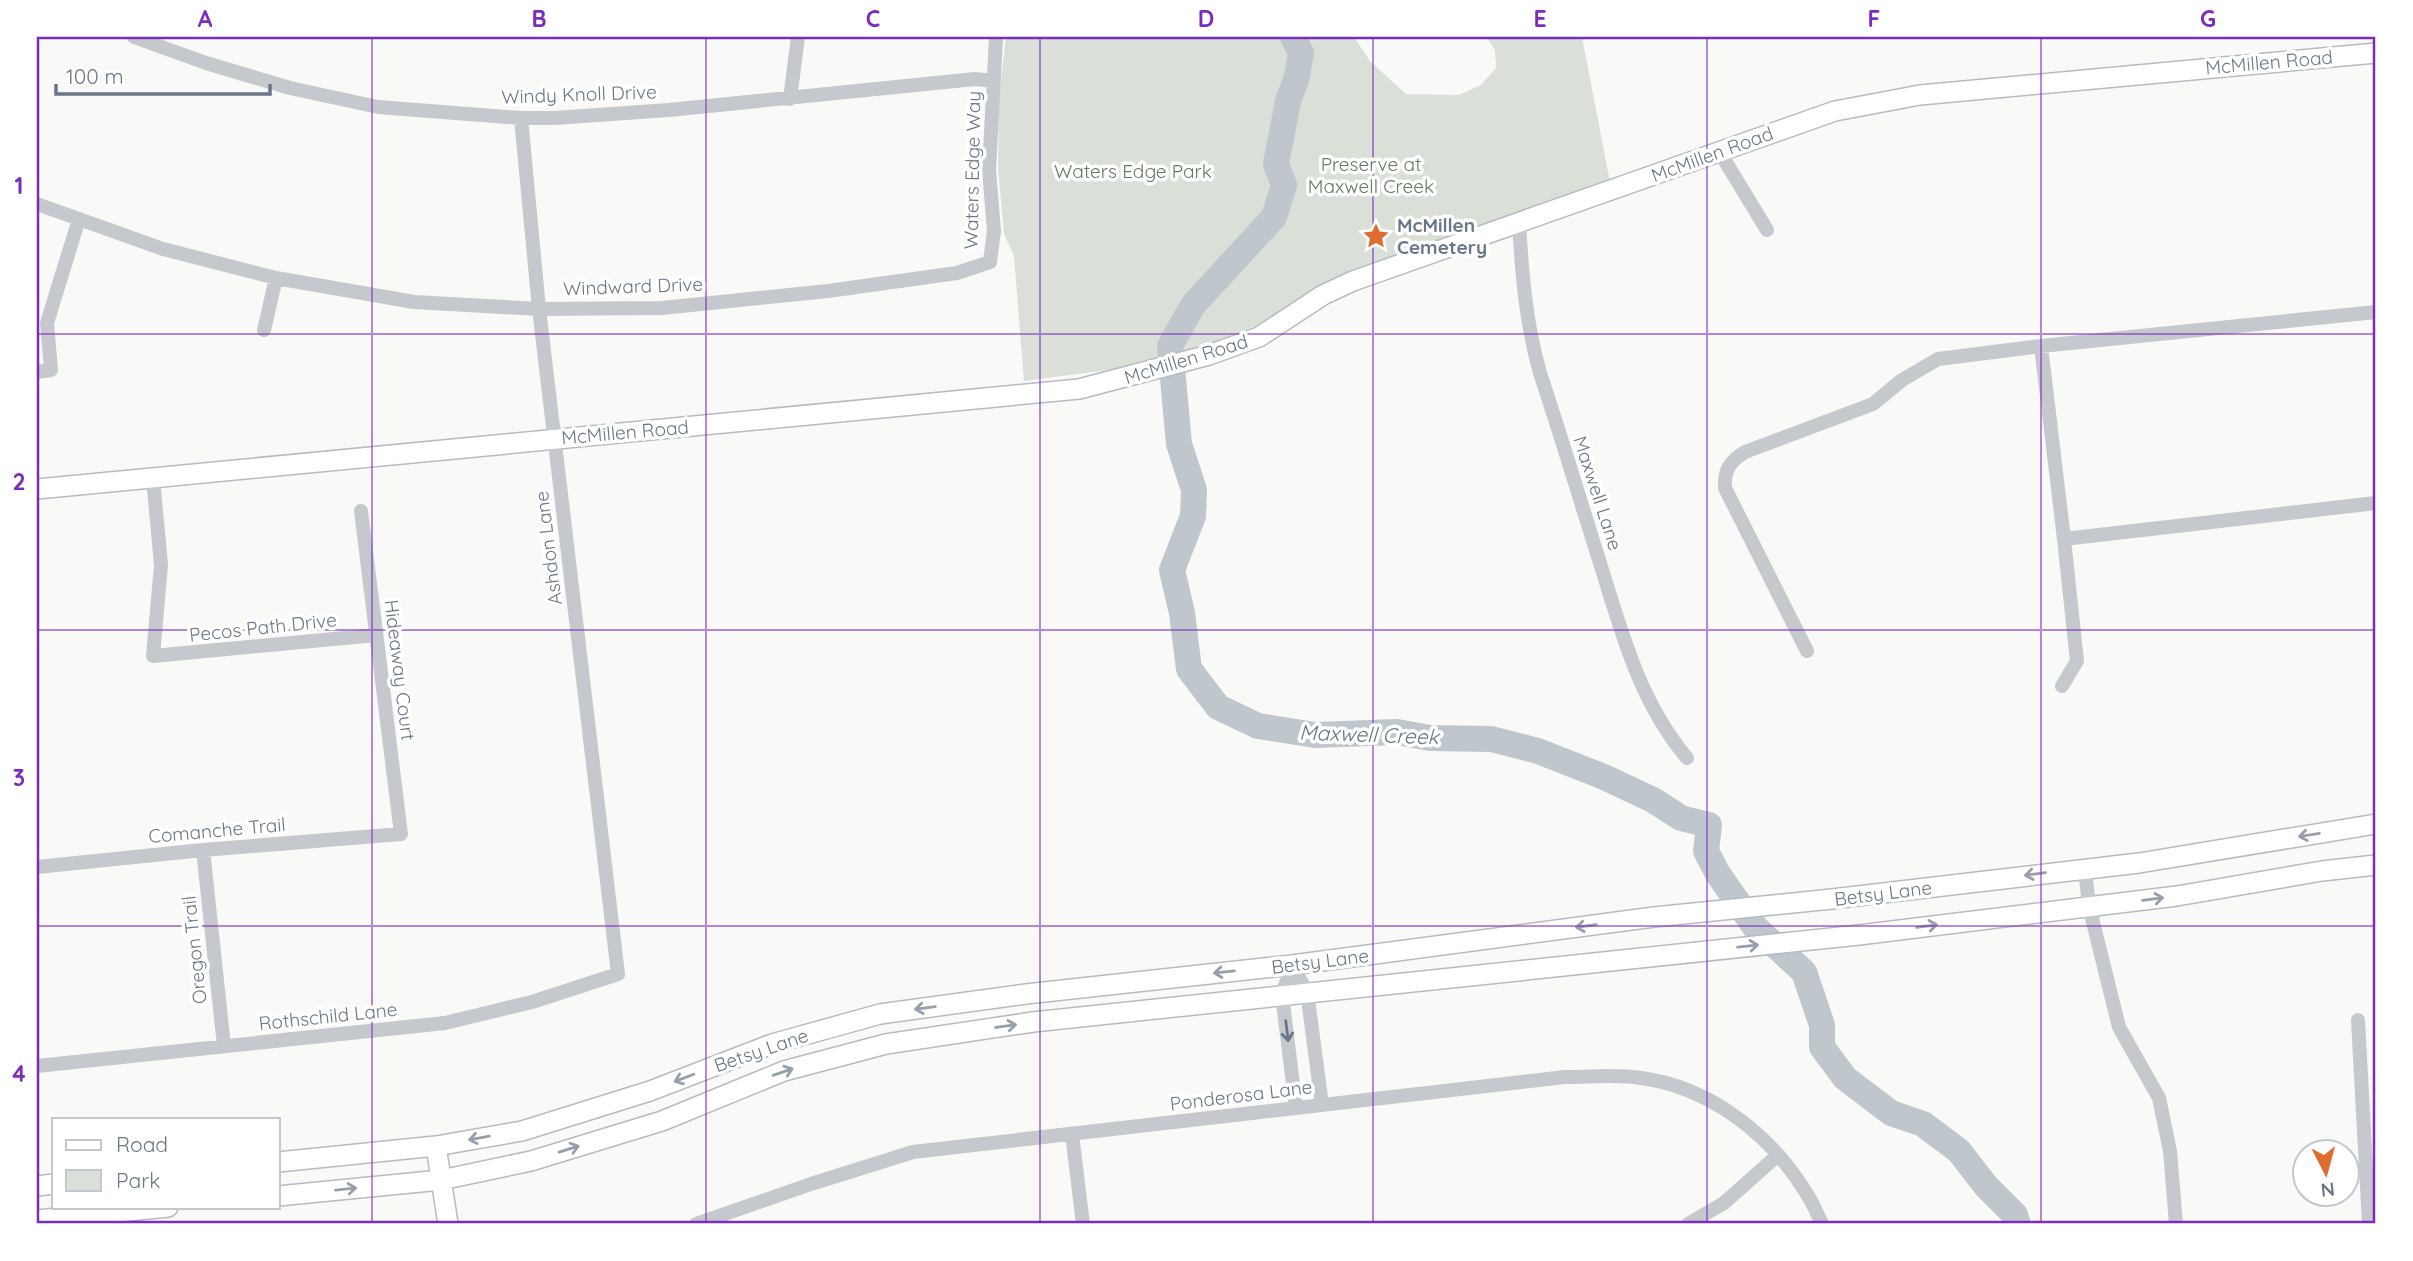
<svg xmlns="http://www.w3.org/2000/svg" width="2413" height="1261" font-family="Quicksand,sans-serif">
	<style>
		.green { fill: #dae0d8 }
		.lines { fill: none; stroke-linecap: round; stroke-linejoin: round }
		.river { stroke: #bfc7cd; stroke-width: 26 }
		.secondary-casing { stroke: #b7bbc1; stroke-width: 22 }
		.street { stroke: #c5c8cc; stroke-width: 14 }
		.secondary { stroke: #fff; stroke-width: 19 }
		.oneway { stroke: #969fab }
		.oneway2 { stroke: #697687 }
		.grid { fill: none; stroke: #7b2cbf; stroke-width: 2; stroke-opacity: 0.55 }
		.labels { text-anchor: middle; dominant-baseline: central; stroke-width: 7; stroke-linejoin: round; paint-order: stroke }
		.street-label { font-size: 19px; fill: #697687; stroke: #fff }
		.park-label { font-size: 19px; fill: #657963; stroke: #fff }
		.poi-label { font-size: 19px; font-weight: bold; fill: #697687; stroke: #fff; text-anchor: start }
		.water-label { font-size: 21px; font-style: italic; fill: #657782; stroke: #fff }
		.neatline { fill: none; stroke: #7b2cbf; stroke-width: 2.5 }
		.grid-label { font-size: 23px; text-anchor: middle; font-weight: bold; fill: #7b2cbf }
	</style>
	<rect width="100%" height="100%" fill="#f9f9f7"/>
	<path class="green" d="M 1006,37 L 1354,37 L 1370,61 L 1406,94 L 1459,95 L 1481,85 L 1496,68 L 1495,50 L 1486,37 L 1582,37 L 1610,182 L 1397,259 L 1357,269 L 1315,289 L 1260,324 L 1210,345 L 1116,369 L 1024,381 L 1014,256 L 1004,234 L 998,168 L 999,97 Z"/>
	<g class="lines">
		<path class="river" d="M 1293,37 L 1301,53 L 1296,80 L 1288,101 L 1276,164 L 1284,185 L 1274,217 L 1193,305 L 1170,346 L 1179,444 L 1194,490 L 1193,516 L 1172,570 L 1182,613 L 1189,669 L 1218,707 L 1258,726 L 1315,735 L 1397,732 L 1430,738 L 1491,739 L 1538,751 L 1604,777 L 1653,800 L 1681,818 L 1709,825 L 1706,851 L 1718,874 L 1755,927 L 1804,972 L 1822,1025 L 1822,1047 L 1845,1078 L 1891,1113 L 1923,1124 L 1959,1151 L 1986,1186 L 2015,1215 L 2018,1224"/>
		<g class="secondary-casing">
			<path id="secondary" d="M 37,489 L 1079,389 L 1209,355 L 1259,337 L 1323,295 L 1353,281 L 1835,111 L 1920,95 L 2376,53
				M 436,1146 L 448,1224
				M 278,1162 L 436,1146 L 522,1131 L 650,1091 L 772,1044 L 880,1014 L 1026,994 L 1292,965 L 1654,917 L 1832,899 L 2139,863 L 2376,824
				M 37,1186 L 54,1184
				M 278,1196 L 441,1180 L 531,1161 L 662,1121 L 784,1071 L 886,1044 L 1033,1022 L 1859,935 L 2177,896 L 2322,871 L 2376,865
				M 37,1220 L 168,1207"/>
		</g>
		<path class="street" d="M 134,37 L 206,63 L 290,88 L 378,107 L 521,118 L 554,118 L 669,110 L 975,79 L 993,81
			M 790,99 L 798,37
			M 1719,151 L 1767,230
			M 37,204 L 163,249 L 276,278 L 414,302 L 539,309 L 662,308 L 828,291 L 957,273 L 990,262 L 994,231 L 989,170 L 996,37
			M 1519,223 C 1522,275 1526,324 1540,373 C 1561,436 1580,500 1600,563 C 1622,633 1639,701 1687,758
			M 264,330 L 276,278
			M 2041,346 L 2064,539 L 2376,503
			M 37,372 L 51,370 L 47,323 L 79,219
			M 153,478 L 161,565 L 153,656 L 376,635
			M 1807,651 L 1725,488 C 1724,470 1730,461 1745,452 L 1873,404 L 1902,380 L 1938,359 L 2041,346 L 2376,312
			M 2062,686 L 2077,661 L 2064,539
			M 203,850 L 224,1046
			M 37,867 L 203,850 L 401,834 L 361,511
			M 2085,869 L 2089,906 L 2119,1027 L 2159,1098 L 2170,1151 L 2176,1224
			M 1292,965 L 1282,995 L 1296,1108
			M 1292,965 L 1307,992 L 1322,1105
			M 2358,1020 L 2369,1224
			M 37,1066 L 445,1023 L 532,1002 L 618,974 L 539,309 L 521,118
			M 1072,1134 L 1083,1224
			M 696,1224 L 811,1184 L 913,1152 L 1565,1077 C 1590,1077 1617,1074 1641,1078 C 1709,1087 1769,1133 1805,1191 C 1812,1201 1817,1213 1822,1224
			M 1688,1224 L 1724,1203 L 1778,1155"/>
		<use href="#secondary" class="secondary"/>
	</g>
	<defs><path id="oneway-shaft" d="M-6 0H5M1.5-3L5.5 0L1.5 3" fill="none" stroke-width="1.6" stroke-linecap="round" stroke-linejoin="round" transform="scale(1.75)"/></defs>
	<g class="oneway">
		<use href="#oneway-shaft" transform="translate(2309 835) rotate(171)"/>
		<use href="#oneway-shaft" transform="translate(2035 874) rotate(173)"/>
		<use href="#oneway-shaft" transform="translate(2153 899) rotate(-7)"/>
		<use href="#oneway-shaft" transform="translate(1586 926) rotate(172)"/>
		<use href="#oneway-shaft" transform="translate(1927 926) rotate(-7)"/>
		<use href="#oneway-shaft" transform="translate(1748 946) rotate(-6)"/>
		<use href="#oneway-shaft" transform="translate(1224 972) rotate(174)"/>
		<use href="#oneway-shaft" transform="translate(925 1008) rotate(172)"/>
		<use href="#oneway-shaft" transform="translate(1006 1026) rotate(-8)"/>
		<use href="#oneway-shaft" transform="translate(783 1072) rotate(-19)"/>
		<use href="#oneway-shaft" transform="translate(684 1078) rotate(159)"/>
		<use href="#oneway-shaft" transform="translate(479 1138) rotate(170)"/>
		<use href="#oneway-shaft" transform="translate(569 1149) rotate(-17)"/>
		<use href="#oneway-shaft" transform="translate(346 1189) rotate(-6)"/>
	</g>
	<use class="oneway2" href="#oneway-shaft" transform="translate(1287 1031) rotate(83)"/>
	<path class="grid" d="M 372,37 L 372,1224M 706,37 L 706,1224M 1040,37 L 1040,1224M 1373,37 L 1373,1224M 1707,37 L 1707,1224M 2041,37 L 2041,1224M 37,334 L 2376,334M 37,630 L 2376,630M 37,926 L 2376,926"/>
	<defs>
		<g id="sight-bare" transform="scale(2.1)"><path d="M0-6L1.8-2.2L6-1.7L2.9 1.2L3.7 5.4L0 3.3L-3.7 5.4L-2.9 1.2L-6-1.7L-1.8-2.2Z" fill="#e06d30" stroke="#fff" stroke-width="2.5" paint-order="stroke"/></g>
	</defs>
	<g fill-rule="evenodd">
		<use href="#sight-bare" x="1376" y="236"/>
	</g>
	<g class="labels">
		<g class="street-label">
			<text transform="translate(2269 62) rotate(-5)">McMillen Road</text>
			<text transform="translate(579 94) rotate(-2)">Windy Knoll Drive</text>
			<text transform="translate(1712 154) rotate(-20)">McMillen Road</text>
			<text transform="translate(972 170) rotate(-89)">Waters Edge Way</text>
			<text transform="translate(633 286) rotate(-2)">Windward Drive</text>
			<text transform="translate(1186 359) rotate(-17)">McMillen Road</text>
			<text transform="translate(625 432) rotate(-5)">McMillen Road</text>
			<text transform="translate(1598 493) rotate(72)">Maxwell Lane</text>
			<text transform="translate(548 548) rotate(-97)">Ashdon Lane</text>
			<text transform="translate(263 627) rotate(-6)">Pecos Path Drive</text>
			<text transform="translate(400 670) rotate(83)">Hideaway Court</text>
			<text transform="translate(217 830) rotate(-5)">Comanche Trail</text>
			<text transform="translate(1883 893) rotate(-7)">Betsy Lane</text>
			<text transform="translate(194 950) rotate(-96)">Oregon Trail</text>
			<text transform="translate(1320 961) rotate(-7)">Betsy Lane</text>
			<text transform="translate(328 1016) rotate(-6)">Rothschild Lane</text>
			<text transform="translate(761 1050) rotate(-19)">Betsy Lane</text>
			<text transform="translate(1241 1095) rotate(-7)">Ponderosa Lane</text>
		</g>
		<g class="park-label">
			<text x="1371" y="164">Preserve at<tspan x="1371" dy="22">Maxwell Creek</tspan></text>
			<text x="1133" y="171">Waters Edge Park</text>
		</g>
		<g class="poi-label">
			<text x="1397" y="225">McMillen<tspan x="1397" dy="22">Cemetery</tspan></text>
		</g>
		<g class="water-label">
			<text transform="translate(1369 734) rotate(2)">Maxwell Creek</text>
		</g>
	</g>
	<rect width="2413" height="1261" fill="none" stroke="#ffffff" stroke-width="77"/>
	<rect x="52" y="1118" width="228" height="91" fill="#ffffff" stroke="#c3c8cf" stroke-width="2"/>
	<rect x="66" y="1140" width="35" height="10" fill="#ffffff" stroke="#c3c8cf" stroke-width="2"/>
	<text x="116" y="1152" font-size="21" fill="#697687">Road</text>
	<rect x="66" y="1170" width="35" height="21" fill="#dae0d8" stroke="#c3c8cf" stroke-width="2"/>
	<text x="116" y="1188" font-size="21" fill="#697687">Park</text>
	<g transform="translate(2326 1173) rotate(174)"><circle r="33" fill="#ffffff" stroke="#c3c8cf" stroke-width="2"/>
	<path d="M0-5L12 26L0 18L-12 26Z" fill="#e06d30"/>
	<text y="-10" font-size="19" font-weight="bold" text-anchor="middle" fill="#697687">N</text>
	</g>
	<path d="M56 84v10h214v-10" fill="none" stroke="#697687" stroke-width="3.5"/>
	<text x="66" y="84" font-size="21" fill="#697687" stroke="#ffffff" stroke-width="5" paint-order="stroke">100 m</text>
	<rect x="38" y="38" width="2336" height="1184" class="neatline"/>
	<g class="grid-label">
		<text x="205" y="27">A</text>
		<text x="539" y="27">B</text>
		<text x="873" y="27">C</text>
		<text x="1206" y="27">D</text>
		<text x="1540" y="27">E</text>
		<text x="1874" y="27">F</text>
		<text x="2208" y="27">G</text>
		<text x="19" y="194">1</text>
		<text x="19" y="490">2</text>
		<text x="19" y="786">3</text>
		<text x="19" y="1082">4</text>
	</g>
</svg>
